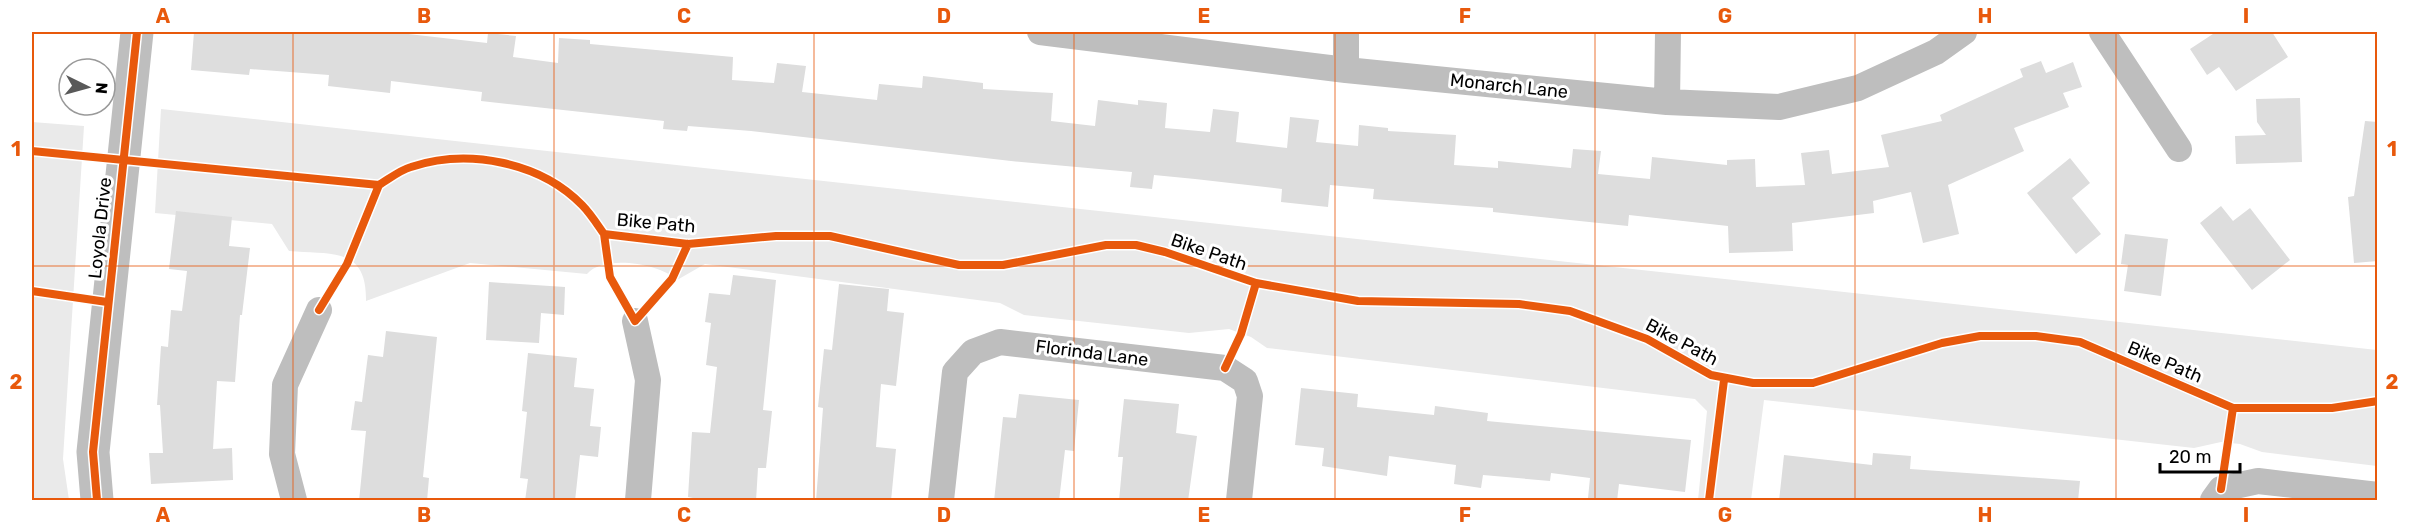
<svg xmlns="http://www.w3.org/2000/svg" width="2409" height="532" font-family="Rubik,sans-serif">
	<style>
		.green { fill: #eaeaea }
		.building { fill: #ddd }
		.lines { fill: none; stroke-linecap: round; stroke-linejoin: round }
		.minor { stroke: #bebebe; stroke-width: 26 }
		.tertiary { stroke: #bebebe; stroke-width: 33 }
		.cycleway-casing { stroke: #fff; stroke-width: 11 }
		.cycleway { stroke: #e8590c; stroke-width: 8 }
		.grid { fill: none; stroke: #e8590c; stroke-width: 1.5; stroke-opacity: 0.55 }
		.labels { text-anchor: middle; dominant-baseline: central; stroke-width: 6; stroke-linejoin: round; paint-order: stroke }
		.street-label { font-size: 18px; fill: #000; stroke: #fff }
		.neatline { fill: none; stroke: #e8590c; stroke-width: 2 }
		.grid-label { font-size: 20px; text-anchor: middle; font-weight: bold; fill: #e8590c }
	</style>
	<rect width="100%" height="100%" fill="#fff"/>
	<path class="green" d="M 161,109 L 2377,350 L 2377,466 L 2262,452 L 2240,444 L 2221,442 L 2194,448 L 1764,400 L 1751,500 L 1698,500 L 1707,411 L 1695,399 L 1267,348 L 1251,337 L 1229,329 L 1189,333 L 1024,315 L 1000,303 L 705,264 L 677,280 C 661,264 604,254 587,274 L 470,263 L 366,301 C 367,246 331,255 289,251 L 272,224 L 155,213 Z
		M 32,122 L 84,126 L 63,459 L 69,500 L 32,500 Z"/>
	<path class="building" d="M 194,32 L 391,32 L 487,43 L 488,33 L 516,36 L 513,57 L 558,63 L 559,38 L 590,40 L 590,44 L 733,57 L 732,80 L 774,83 L 777,63 L 806,66 L 802,92 L 877,100 L 879,84 L 922,88 L 923,76 L 983,83 L 983,89 L 1053,93 L 1051,121 L 1095,126 L 1098,100 L 1138,105 L 1138,100 L 1167,103 L 1165,128 L 1210,132 L 1213,109 L 1239,112 L 1236,142 L 1287,148 L 1290,117 L 1319,120 L 1316,142 L 1358,146 L 1359,125 L 1388,128 L 1388,131 L 1456,135 L 1454,165 L 1498,168 L 1498,161 L 1571,168 L 1573,149 L 1601,151 L 1598,174 L 1650,179 L 1652,157 L 1727,165 L 1727,160 L 1755,159 L 1756,187 L 1805,185 L 1801,153 L 1829,150 L 1832,174 L 1889,167 L 1881,135 L 1942,121 L 1940,115 L 2023,77 L 2020,69 L 2041,61 L 2046,73 L 2073,62 L 2082,87 L 2063,93 L 2069,107 L 2014,128 L 2024,151 L 1948,185 L 1959,234 L 1923,243 L 1911,192 L 1873,201 L 1874,213 L 1792,223 L 1793,251 L 1729,253 L 1728,226 L 1629,215 L 1628,226 L 1493,212 L 1493,208 L 1373,199 L 1374,189 L 1330,185 L 1328,207 L 1281,202 L 1282,189 L 1195,179 L 1154,175 L 1152,189 L 1130,187 L 1132,172 L 1011,161 L 751,131 L 688,126 L 687,131 L 663,129 L 664,121 L 481,101 L 482,92 L 391,81 L 390,93 L 328,86 L 329,75 L 250,69 L 249,75 L 191,70 Z
		M 2216,32 L 2272,32 L 2288,57 L 2236,91 L 2219,67 L 2207,75 L 2190,49 Z
		M 2300,98 L 2302,162 L 2236,164 L 2235,136 L 2266,135 L 2257,122 L 2256,99 Z
		M 2365,121 L 2378,122 L 2378,261 L 2354,263 L 2348,197 L 2354,196 Z
		M 2070,158 L 2090,183 L 2072,198 L 2101,234 L 2076,254 L 2027,193 Z
		M 2221,206 L 2233,221 L 2250,208 L 2290,260 L 2252,290 L 2200,223 Z
		M 176,211 L 232,217 L 229,246 L 250,248 L 242,315 L 240,315 L 235,382 L 217,381 L 213,449 L 232,448 L 233,480 L 151,484 L 149,453 L 163,453 L 160,405 L 157,405 L 161,346 L 168,347 L 171,310 L 182,311 L 187,271 L 169,269 Z
		M 2125,234 L 2168,239 L 2161,296 L 2124,291 L 2128,265 L 2121,264 Z
		M 733,275 L 776,280 L 763,410 L 772,411 L 766,468 L 758,468 L 756,501 L 708,501 L 688,497 L 692,432 L 710,433 L 717,367 L 706,365 L 711,323 L 705,322 L 709,293 L 730,295 Z
		M 489,282 L 565,287 L 564,315 L 541,313 L 539,343 L 486,340 Z
		M 839,284 L 889,289 L 887,311 L 904,313 L 896,386 L 881,384 L 876,447 L 896,449 L 891,501 L 816,501 L 823,408 L 818,407 L 824,349 L 832,350 Z
		M 386,331 L 437,337 L 423,477 L 429,478 L 427,501 L 359,501 L 366,431 L 351,430 L 355,401 L 362,402 L 368,355 L 383,357 Z
		M 528,353 L 577,358 L 574,387 L 594,389 L 590,426 L 601,427 L 598,457 L 580,455 L 575,501 L 525,501 L 528,479 L 520,478 L 527,412 L 522,411 Z
		M 1301,388 L 1358,394 L 1357,407 L 1434,415 L 1435,406 L 1488,413 L 1487,421 L 1691,440 L 1685,492 L 1619,484 L 1617,501 L 1588,498 L 1590,478 L 1551,473 L 1550,481 L 1483,475 L 1481,488 L 1454,484 L 1456,465 L 1389,456 L 1387,476 L 1322,466 L 1324,448 L 1295,445 Z
		M 1019,394 L 1079,400 L 1074,451 L 1065,450 L 1059,501 L 994,501 L 1003,417 L 1016,418 Z
		M 1124,399 L 1179,404 L 1176,433 L 1197,436 L 1188,501 L 1119,501 L 1123,457 L 1118,457 Z
		M 1873,453 L 1911,456 L 1910,469 L 2080,481 L 2078,501 L 1779,501 L 1784,455 L 1872,465 Z"/>
	<g class="lines">
		<path class="minor" d="M 1040,32 L 1346,70 L 1667,102 L 1779,107 L 1858,88 L 1936,52 L 1964,32
			M 2102,32 L 2179,149
			M 1346,70 L 1346,32
			M 1667,102 L 1668,32
			M 635,321 L 648,380 L 638,500
			M 294,500 L 282,454 L 285,385 L 319,310
			M 941,500 L 955,372 L 973,352 L 1000,342 L 1225,368 L 1245,381 L 1250,396 L 1239,500
			M 2213,500 L 2221,489 L 2258,481 L 2378,495"/>
		<path class="tertiary" d="M 97,500 L 93,452 L 137,32"/>
		<g class="cycleway-casing">
			<path id="cycleway" d="M 32,151 L 379,185 C 389,179 400,170 411,167 C 468,148 540,162 582,205 C 590,213 597,224 604,234 L 688,244 L 776,236 L 830,236 L 959,265 L 1003,265 L 1106,245 L 1136,245 L 1165,252 L 1256,283 L 1358,301 L 1519,304 L 1570,311 L 1647,339 L 1711,375 L 1753,383 L 1813,383 L 1942,343 L 1980,336 L 2036,336 L 2080,342 L 2233,408 L 2332,408 L 2378,401
				M 604,234 L 610,277 L 635,321 L 672,279 L 688,244
				M 32,291 L 107,302
				M 319,310 L 347,264 L 379,185
				M 1225,368 L 1241,334 L 1256,283
				M 2221,489 L 2233,408
				M 97,500 L 93,452 L 137,32
				M 1709,500 L 1724,380"/>
		</g>
		<use href="#cycleway" class="cycleway"/>
	</g>
	<path class="grid" d="M 293,32 L 293,500M 554,32 L 554,500M 814,32 L 814,500M 1074,32 L 1074,500M 1335,32 L 1335,500M 1595,32 L 1595,500M 1855,32 L 1855,500M 2116,32 L 2116,500M 32,266 L 2378,266"/>
	<g class="labels">
		<g class="street-label">
			<text transform="translate(1509 86) rotate(6)">Monarch Lane</text>
			<text transform="translate(656 223) rotate(5)">Bike Path</text>
			<text transform="translate(100 228) rotate(-84)">Loyola Drive</text>
			<text transform="translate(1209 252) rotate(19)">Bike Path</text>
			<text transform="translate(1682 342) rotate(28)">Bike Path</text>
			<text transform="translate(1092 353) rotate(7)">Florinda Lane</text>
			<text transform="translate(2165 362) rotate(23)">Bike Path</text>
		</g>
	</g>
	<rect width="2409" height="532" fill="none" stroke="#ffffff" stroke-width="66"/>
	<g transform="translate(87 87) rotate(95)"><circle r="28" fill="#ffffff" stroke="#999999" stroke-width="1.5"/>
	<path d="M0-4.5L10 22L0 15L-10 22Z" fill="#595959"/>
	<text y="-9" font-size="16" font-weight="bold" text-anchor="middle" fill="#000000">N</text>
	</g>
	<path d="M2160 463v9h80v-9" fill="none" stroke="#000000" stroke-width="3"/>
	<text x="2169" y="463" font-size="18" fill="#000000" stroke="#ffffff" stroke-width="4.5" paint-order="stroke">20 m</text>
	<rect x="33" y="33" width="2343" height="466" class="neatline"/>
	<g class="grid-label">
		<text x="163" y="23">A</text>
		<text x="424" y="23">B</text>
		<text x="684" y="23">C</text>
		<text x="944" y="23">D</text>
		<text x="1204" y="23">E</text>
		<text x="1465" y="23">F</text>
		<text x="1725" y="23">G</text>
		<text x="1985" y="23">H</text>
		<text x="2246" y="23">I</text>
		<text x="16" y="156">1</text>
		<text x="2392" y="156">1</text>
		<text x="16" y="389">2</text>
		<text x="2392" y="389">2</text>
		<text x="163" y="522">A</text>
		<text x="424" y="522">B</text>
		<text x="684" y="522">C</text>
		<text x="944" y="522">D</text>
		<text x="1204" y="522">E</text>
		<text x="1465" y="522">F</text>
		<text x="1725" y="522">G</text>
		<text x="1985" y="522">H</text>
		<text x="2246" y="522">I</text>
	</g>
</svg>
